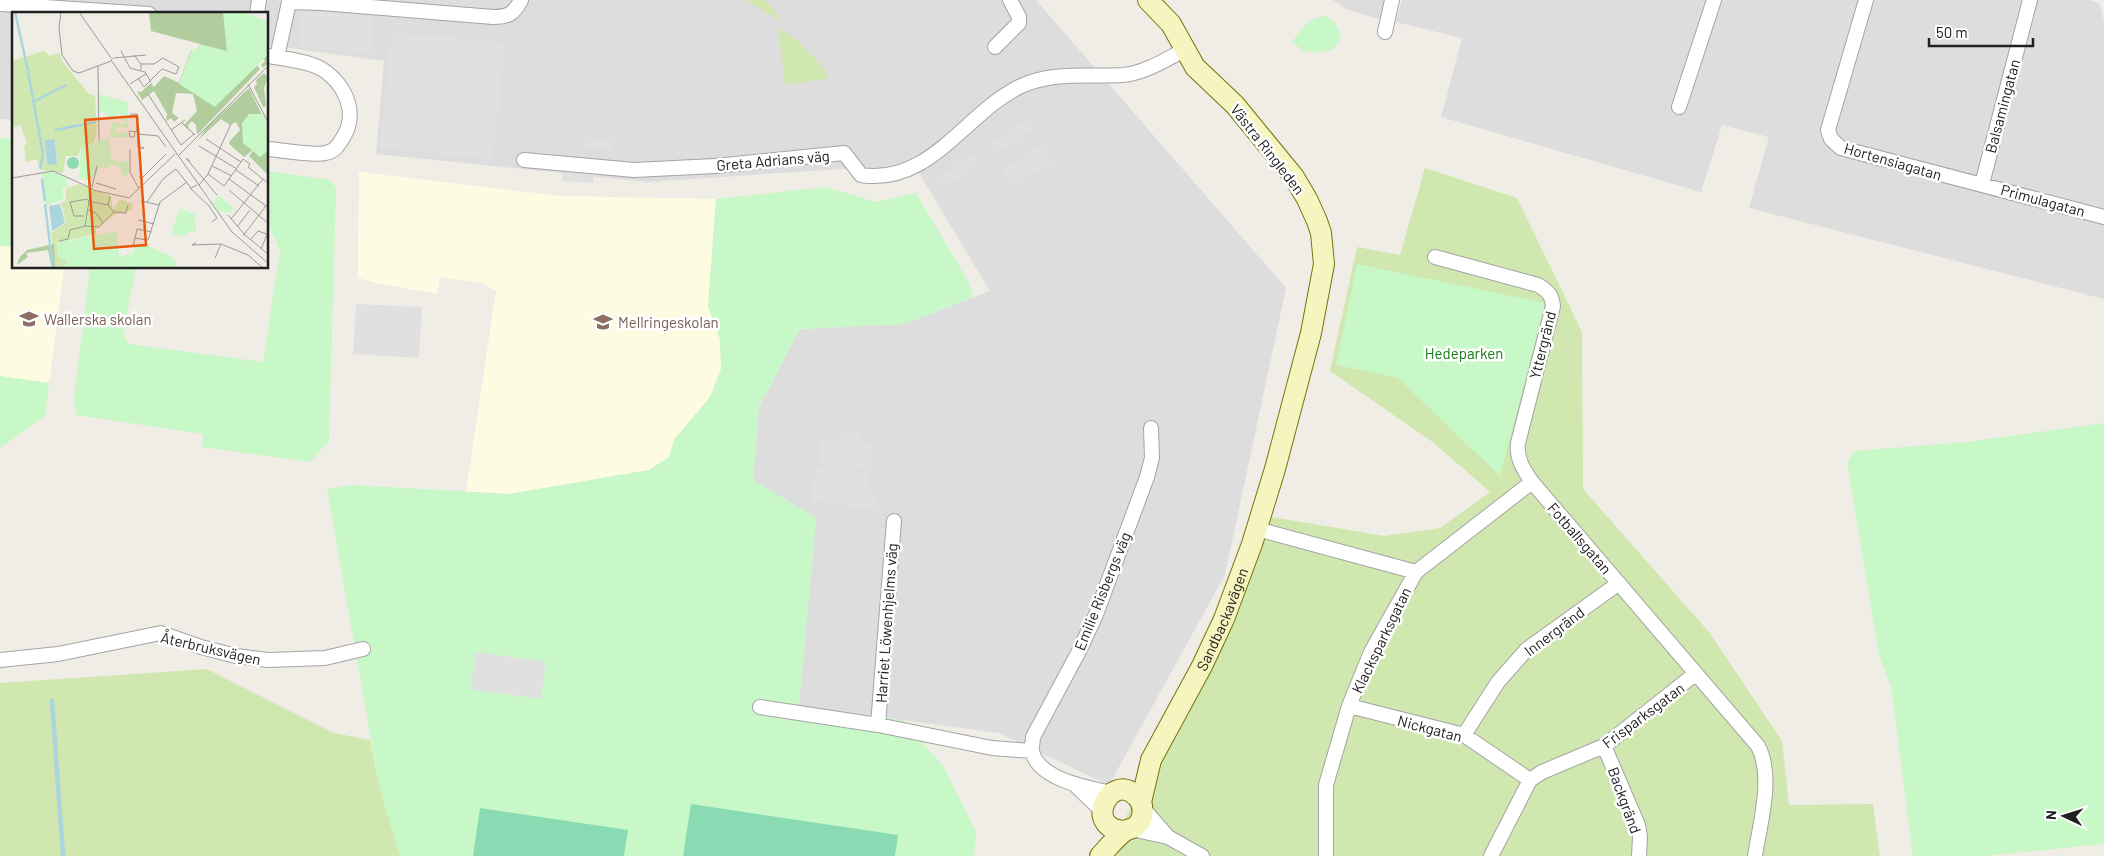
<svg xmlns="http://www.w3.org/2000/svg" width="2104" height="856" font-family="Barlow,sans-serif">
	<style>
		.residential { fill: #deddde }
		.education { fill: #fefbe3 }
		.grass { fill: #d0e7b0 }
		.park { fill: #c8f7c8 }
		.pitch { fill: #8adbb4 }
		.parking { fill: #e0e0e0 }
		.lines { fill: none; stroke-linecap: round; stroke-linejoin: round }
		.stream { stroke: #aad5dc; stroke-width: 4.5 }
		.street-casing { stroke: #a4a4a4; stroke-width: 16 }
		.secondary-casing { stroke: #73740a; stroke-width: 22 }
		.street { stroke: #fff; stroke-width: 14 }
		.secondary { stroke: #f7f5bf; stroke-width: 20 }
		.labels { text-anchor: middle; dominant-baseline: central; stroke-width: 5; stroke-linejoin: round; paint-order: stroke }
		.street-label { font-size: 15px; fill: #202020; stroke: #fff }
		.education-label { font-size: 15px; fill: #785e54; stroke: #fff; text-anchor: start }
		.park-label { font-size: 15px; fill: #127b11; stroke: #fff }
		.inset-river { fill: none; stroke: #aad5dc; stroke-width: 2.5 }
		.inset-road { fill: none; stroke: #9d9b97; stroke-width: 1 }
		.view { fill: #e8590c; fill-opacity: 0.15; stroke: #e8590c; stroke-width: 2.5 }
		.inset-edge { fill: none; stroke: #202020; stroke-width: 2.5 }
	</style>
	<rect width="100%" height="100%" fill="#f0ede7"/>
	<path class="residential" d="M 0,0 L 1036,0 L 1286,288 L 1225,575 L 1109,785 L 998,733 L 799,706 L 816,518 L 753,480 L 759,407 L 800,329 L 904,324 L 990,291 L 919,173 L 841,169 L 648,182 L 376,154 L 384,61 L 268,45 L 268,14 L 14,14 L 14,120 L 0,119 Z
		M 1333,0 L 1386,0 L 1381,20 L 1346,9 Z
		M 1402,0 L 2090,0 L 2100,4 L 2104,22 L 2104,299 L 1749,208 L 1769,137 L 1722,125 L 1701,192 L 1441,117 L 1462,38 L 1396,22 Z"/>
	<path class="education" d="M 359,172 L 561,196 L 716,199 L 708,306 L 720,339 L 721,369 L 710,397 L 674,440 L 669,457 L 649,470 L 509,494 L 466,492 L 496,291 L 481,283 L 440,277 L 437,294 L 377,283 L 358,278 Z
		M 0,246 L 14,247 L 14,268 L 64,268 L 49,383 L 0,376 Z"/>
	<path class="grass" d="M 746,0 L 765,0 L 781,18 L 779,20 Z
		M 778,28 C 800,39 816,59 830,78 L 785,85 Z
		M 1425,168 L 1517,198 L 1582,332 L 1583,489 L 1709,632 L 1782,741 L 1789,805 L 1873,804 L 1880,856 L 1107,856 L 1272,517 L 1385,536 L 1440,528 L 1490,492 L 1434,443 L 1330,371 L 1357,247 L 1400,255 Z
		M 207,669 L 334,733 L 370,740 L 379,785 L 400,856 L 0,856 L 0,683 Z"/>
	<path class="park" d="M 1326,16 C 1336,21 1339,28 1341,39 L 1332,50 L 1314,53 L 1309,50 L 1306,53 L 1292,42 C 1302,29 1308,17 1326,16 Z
		M 0,138 L 14,139 L 14,247 L 0,246 Z
		M 268,171 L 331,180 L 336,188 L 329,441 L 310,462 L 202,447 L 203,434 L 76,415 L 74,398 L 90,268 L 136,268 L 123,335 L 129,344 L 263,362 L 280,251 L 268,223 Z
		M 826,187 L 876,202 L 916,193 L 969,283 L 973,297 L 904,324 L 800,329 L 759,407 L 753,480 L 816,518 L 799,706 L 902,720 L 943,766 L 976,832 L 974,856 L 400,856 L 379,785 L 327,489 L 353,485 L 509,494 L 649,470 L 669,457 L 674,440 L 710,397 L 721,369 L 720,339 L 708,306 L 716,199 Z
		M 1357,264 L 1545,303 L 1500,476 L 1398,378 L 1336,365 Z
		M 0,376 L 49,383 L 45,416 L 0,448 Z
		M 2104,423 L 2104,844 L 1985,856 L 1913,856 L 1891,687 L 1879,656 L 1847,463 L 1854,451 L 1966,442 Z"/>
	<path class="pitch" d="M 691,804 L 898,835 L 895,856 L 683,856 Z
		M 480,808 L 628,830 L 624,856 L 473,856 Z"/>
	<path class="parking" d="M 303,11 L 374,17 L 371,53 L 299,47 Z
		M 392,32 L 505,43 L 493,159 L 380,148 Z
		M 1027,120 L 1033,130 L 997,153 L 991,143 Z
		M 587,138 L 612,140 L 611,150 L 586,148 Z
		M 1042,146 L 1052,164 L 1011,187 L 1001,170 Z
		M 973,155 L 979,165 L 943,188 L 936,178 Z
		M 563,169 L 594,171 L 593,183 L 562,181 Z
		M 356,304 L 422,307 L 419,358 L 353,354 Z
		M 839,431 L 860,433 L 859,443 L 871,444 L 870,467 L 818,464 L 819,440 L 838,441 Z
		M 815,469 L 870,473 L 869,482 L 877,500 L 876,509 L 811,501 Z
		M 476,652 L 546,662 L 541,699 L 470,689 Z"/>
	<g class="lines">
		<path class="stream" d="M 52,701 L 63,856"/>
		<g class="street-casing">
			<path id="street" d="M 290,0 L 289,2 L 322,3 L 493,17 C 508,17 514,14 521,0
				M 1866,0 L 1828,130 L 1831,139 L 1841,148 L 2104,217
				M 0,4 L 149,14
				M 257,14 L 259,0
				M 1385,32 L 1392,0
				M 995,47 L 1019,23 L 1019,17 L 1010,0
				M 268,56 C 282,58 298,60 313,65 C 340,75 360,109 344,136 C 339,144 335,152 325,153 C 314,156 281,150 268,149
				M 277,57 L 289,2
				M 1679,107 L 1714,0
				M 524,160 L 634,170 L 715,166 L 844,153 L 861,175 C 929,186 965,114 1019,87 C 1052,71 1087,77 1123,75 C 1145,73 1167,59 1186,49
				M 1982,184 L 2030,0
				M 1435,257 L 1538,285 C 1548,291 1552,295 1553,306 L 1518,443 C 1516,459 1524,470 1532,482
				M 1257,529 L 1416,572 L 1532,482 L 1758,746 C 1774,776 1760,823 1755,856
				M 0,660 L 58,654 L 161,633 L 201,647 L 236,656 L 268,660 L 325,658 L 363,649
				M 1349,706 L 1464,735 L 1530,780
				M 760,707 L 878,725 L 992,748 L 1032,751
				M 878,725 L 894,521
				M 1464,735 L 1498,682 L 1526,650 L 1619,583
				M 1604,746 L 1638,825 L 1640,837 L 1639,856
				M 1075,785 L 1102,811
				M 1112,793 C 1088,788 1040,780 1032,752 C 1031,748 1033,742 1033,737 L 1078,653 L 1095,617 L 1147,477 L 1152,458 L 1151,428
				M 1143,808 L 1168,837
				M 1131,829 L 1168,837 L 1202,856
				M 1326,856 L 1326,785 L 1349,706 L 1371,652 L 1416,572
				M 1491,856 L 1530,780 L 1542,772 L 1604,746 L 1695,674"/>
		</g>
		<g class="secondary-casing">
			<g id="secondary">
				<path id="s1" d="M 1141,802 L 1151,760 L 1202,666 L 1224,619 L 1252,544 L 1275,469 L 1311,333 L 1324,264 L 1321,233 L 1317,221 L 1307,199 L 1294,177 L 1235,105 L 1195,67 L 1171,24 L 1148,0"/>
				<path d="M 1100,856 C 1107,849 1116,837 1125,831 C 1128,829 1132,829 1135,827 C 1145,819 1145,804 1136,796 C 1111,770 1081,829 1125,831"/>
			</g>
		</g>
		<use href="#street" class="street"/>
		<use href="#secondary" class="secondary"/>
	</g>
	<defs>
		<g id="school-bare" transform="scale(1.5)"><path d="M0-5L7-2L0 1L-7-2ZM-4 1L0 2.5L4 1V4Q0 6-4 4Z" fill="#8d6e63" stroke="#fff" stroke-width="2.5" paint-order="stroke"/></g>
	</defs>
	<g fill-rule="evenodd">
		<use href="#school-bare" x="29" y="319"/>
		<use href="#school-bare" x="603" y="322"/>
	</g>
	<g class="labels">
		<g class="street-label">
			<text transform="translate(2002 106) rotate(-75)">Balsamingatan</text>
			<text transform="translate(1268 149) rotate(52)">Västra Ringleden</text>
			<text transform="translate(773 160) rotate(-5)">Greta Adrians väg</text>
			<text transform="translate(1893 161) rotate(16)">Hortensiagatan</text>
			<text transform="translate(2043 200) rotate(15)">Primulagatan</text>
			<text transform="translate(1542 345) rotate(-76)">Yttergränd</text>
			<text transform="translate(1580 538) rotate(49)">Fotballsgatan</text>
			<text transform="translate(1102 591) rotate(-68)">Emilie Risbergs väg</text>
			<text stroke="none"><textPath href="#s1" startOffset="201">Sandbackavägen</textPath></text>
			<text transform="translate(886 623) rotate(-86)">Harriet Löwenhjelms väg</text>
			<text transform="translate(1554 631) rotate(-37)">Innergränd</text>
			<text transform="translate(1381 640) rotate(-64)">Klacksparksgatan</text>
			<text transform="translate(211 648) rotate(13)">Återbruksvägen</text>
			<text transform="translate(1643 715) rotate(-37)">Frisparksgatan</text>
			<text transform="translate(1430 728) rotate(15)">Nickgatan</text>
			<text transform="translate(1625 800) rotate(70)">Backgränd</text>
		</g>
		<g class="education-label">
			<text x="44" y="319">Wallerska skolan</text>
			<text x="618" y="322">Mellringeskolan</text>
		</g>
		<g class="park-label">
			<text x="1464" y="353">Hedeparken</text>
		</g>
	</g>
	<g transform="translate(12 12)">
		<rect width="256" height="256" fill="#f0ede7"/>
		<path d="M 32,39 L 38,44 L 47,41 L 51,50 L 76,81 L 83,84 L 85,120 L 82,130 L 69,135 L 66,144 L 54,144 L 51,161 L 28,158 L 25,147 L 14,150 L 12,135 L 15,131 L 8,113 L 0,116 L 0,49 ZM 34,127 L 38,129 L 36,133 L 39,128 L 44,131 L 45,151 L 42,152 L 34,152 ZM 66,172 L 99,184 L 101,197 L 108,187 L 121,192 L 120,198 L 102,203 L 84,217 L 84,222 L 44,231 L 56,250 L 51,256 L 43,256 L 39,221 L 54,211 L 49,191 L 54,188 L 54,177 Z" fill="#d0e7b0" fill-rule="evenodd"/>
		<path d="M 137,0 L 227,0 L 226,4 L 256,12 L 256,51 L 251,56 L 249,53 L 253,49 L 250,45 L 244,52 L 248,57 L 185,123 L 184,113 L 180,109 L 176,113 L 177,118 L 172,113 L 185,99 L 181,82 L 164,81 L 160,101 L 167,106 L 162,110 L 159,106 L 154,109 L 155,102 L 142,79 L 130,88 L 125,79 L 129,80 L 139,71 L 142,75 L 152,64 L 167,71 L 179,38 L 184,40 L 188,32 L 139,19 ZM 252,61 L 256,65 L 252,76 L 254,94 L 251,95 L 242,75 L 245,72 L 244,68 ZM 237,76 L 256,116 L 256,163 L 237,144 L 243,136 L 232,145 L 218,133 L 217,130 L 228,118 L 224,110 L 218,113 L 209,107 L 185,129 L 196,114 ZM 42,232 L 43,256 L 40,256 L 36,238 L 14,241 L 16,245 L 5,253 L 7,246 L 15,238 Z" fill="#b1cd9e"/>
		<path d="M 211,0 L 230,0 L 256,9 L 256,43 L 203,95 L 167,72 L 180,37 L 185,39 L 187,32 L 215,39 ZM 86,82 L 115,90 L 117,110 L 110,109 L 108,102 L 103,103 L 100,109 L 93,101 L 85,99 ZM 237,102 L 251,102 L 256,114 L 256,139 L 248,145 L 231,131 L 230,111 ZM 100,111 L 116,111 L 116,117 L 105,114 L 104,122 L 116,120 L 116,125 L 98,125 ZM 97,126 L 99,146 L 106,150 L 116,149 L 117,161 L 111,165 L 108,155 L 99,152 L 97,156 L 86,156 L 85,163 L 78,168 L 67,167 L 69,135 ZM 38,159 L 54,165 L 56,174 L 50,177 L 52,187 L 34,194 L 29,161 ZM 206,183 L 222,196 L 217,201 L 207,199 L 201,191 ZM 168,197 L 183,202 L 184,220 L 177,220 L 172,224 L 159,222 ZM 105,219 L 107,246 L 121,241 L 123,234 L 134,233 L 160,245 L 168,257 L 51,256 L 56,250 L 46,244 L 44,231 Z" fill="#c8f7c8"/>
		<path d="M55 151a6 6 0 1 1 12 0a6 6 0 1 1-12 0Z" fill="#8adbb4"/>
		<path d="M 43,127 L 45,152 L 35,153 L 33,128 ZM 48,192 L 53,211 L 40,219 L 37,194 Z" fill="#aad5dc"/>
		<path class="inset-river" d="M 3,0 L 16,59M 16,60 L 31,142 L 28,157M 23,89 L 54,73M 43,118 L 83,110M 30,167 L 33,189M 33,192 L 41,257"/>
		<path class="inset-road" d="M 49,0 L 47,16 L 50,43 L 61,59 L 67,61 L 99,49M 67,0 L 99,46M 109,39 L 118,56 L 133,60 L 139,70M 122,43 L 129,52 L 129,58M 101,46 L 99,48 L 220,220 L 257,252M 102,46 L 134,43M 86,54 L 87,129M 126,66 L 132,75 L 150,57 L 164,62 L 167,55 L 151,46 L 142,52 L 129,52M 118,72 L 134,62M 236,72 L 257,112M 136,82 L 169,133 L 182,122M 118,102 L 125,102 L 125,120M 170,111 L 183,123M 159,118 L 173,108M 123,120 L 122,125 L 118,125 L 117,119 L 127,120M 194,127 L 229,150 L 212,174 L 196,162M 187,134 L 225,157M 129,136 L 132,136 L 126,135 L 126,122 L 146,124 L 154,135M 118,137 L 118,160 L 127,177M 167,143 L 257,53M 178,149 L 174,146 L 205,183M 229,150 L 231,147 L 238,152 L 236,155 L 257,172M 200,154 L 220,164M 224,158 L 247,174M 127,165 L 131,165 L 154,142M 0,166 L 41,159 L 81,177M 217,167 L 254,194M 84,171 L 104,177M 187,173 L 196,162 L 219,112M 80,175 L 85,154M 178,176 L 197,194 L 205,206 L 200,210M 81,178 L 117,186 L 163,142M 217,178 L 257,212M 76,189 L 96,193M 129,189 L 147,193M 135,190 L 151,167 L 164,157 L 179,176 L 185,173M 76,198 L 84,201 L 91,211M 102,200 L 114,201 L 116,193M 216,203 L 233,223 L 257,243M 72,204 L 62,204 L 58,190 L 76,187M 219,207 L 251,167M 126,208 L 142,212M 73,214 L 79,177M 225,215 L 238,198M 231,224 L 257,190M 122,226 L 136,228 L 148,190 L 175,170M 238,228 L 246,219 L 255,222M 47,229 L 56,227 L 58,218 L 73,214 L 87,215 L 102,200 L 96,193 L 98,184M 184,231 L 180,233 L 209,232 L 236,243 L 252,257M 121,235 L 125,217 L 140,220M 249,237 L 256,220M 203,246 L 209,232"/>
		<path class="view" d="M 125,104 L 134,233 L 82,237 L 73,108 Z"/>
		<rect width="256" height="256" class="inset-edge"/>
	</g>
	<g transform="translate(2064 816) rotate(274)" stroke="#ffffff" stroke-width="4" paint-order="stroke">
	<path d="M0-4L9 19L0 12L-9 19Z" fill="#202020"/>
	<text y="-8" font-size="14" font-weight="bold" text-anchor="middle" fill="#202020">N</text>
	</g>
	<path d="M1929 38v8h104v-8" fill="none" stroke="#202020" stroke-width="2.5"/>
	<text x="1936" y="38" font-size="15" fill="#202020" stroke="#ffffff" stroke-width="4" paint-order="stroke">50 m</text>
</svg>
